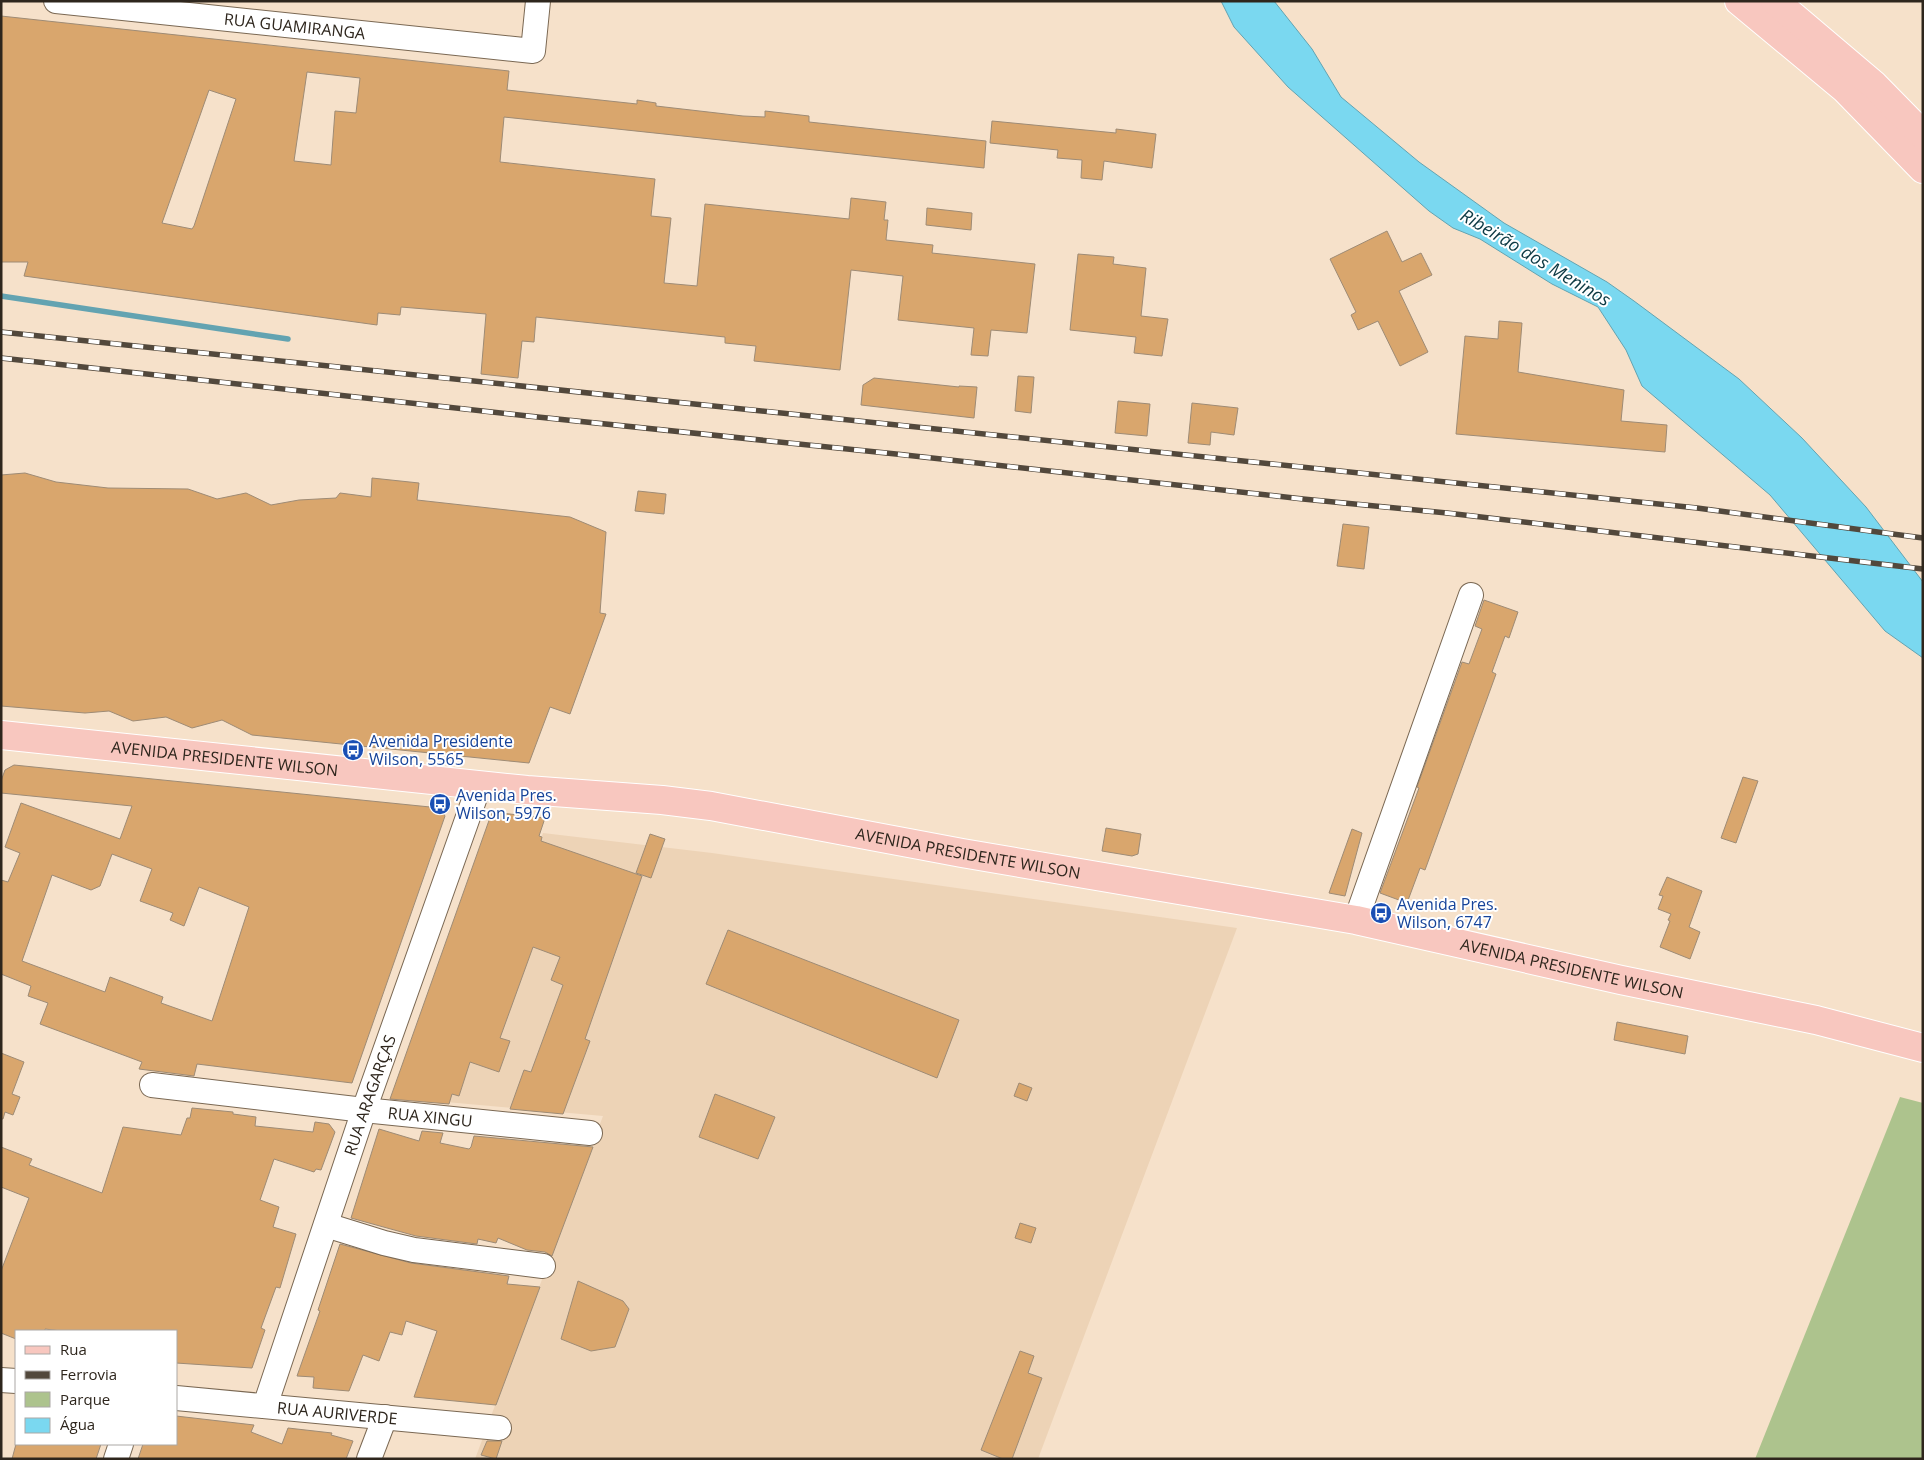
<svg xmlns="http://www.w3.org/2000/svg" width="1924" height="1460" font-family="'Open Sans',sans-serif">
	<style>
		.built { fill: #edd3b6 }
		.green { fill: #adc38d }
		.water { fill: #7ad8f0; stroke: #63a3b1 }
		.lines { fill: none; stroke-linecap: round; stroke-linejoin: round }
		.stream { stroke: #63a3b1; stroke-width: 5.5 }
		.building { fill: #d9a66d; stroke: #9e8b75; fill-rule: evenodd }
		.minor-casing { stroke: #7a6853; stroke-width: 26 }
		.major-casing { stroke: #fff; stroke-width: 30 }
		.minor { stroke: #fff; stroke-width: 24 }
		.major { stroke: #f8c7bf; stroke-width: 28 }
		.rail-casing { stroke: #52483c; stroke-width: 5.5 }
		.rail { stroke: #fff; stroke-width: 4; stroke-dasharray: 11; stroke-linecap: butt }
		.labels { text-anchor: middle; dominant-baseline: central; stroke-width: 4; stroke-linejoin: round; paint-order: stroke }
		.street-label { font-size: 16px; fill: #2e261d; stroke: #fff }
		.transit-label { font-size: 16px; fill: #164399; stroke: #fff; text-anchor: start }
		.water-label { font-size: 18px; font-style: italic; fill: #0d3a44; stroke: #fff }
	</style>
	<rect width="100%" height="100%" fill="#f6e1ca"/>
	<path class="built" d="M 543,833 L 712,853 L 1237,928 L 1038,1459 L 475,1459 L 603,1116 L 446,1102 Z"/>
	<path class="green" d="M 1900,1097 L 1923,1103 L 1923,1459 L 1755,1459 Z"/>
	<path class="water" d="M 1221,1 L 1274,1 L 1312,49 L 1341,97 L 1419,162 L 1504,223 L 1607,282 L 1634,301 L 1739,379 L 1802,438 L 1866,507 L 1923,582 L 1923,658 L 1885,631 L 1770,495 L 1642,386 L 1626,350 L 1598,307 L 1552,284 L 1480,239 L 1453,228 L 1429,211 L 1288,87 L 1234,27 Z"/>
	<g class="lines">
		<path class="stream" d="M 1,296 L 288,339"/>
	</g>
	<path class="building" d="M 1,16 L 509,71 L 507,90 L 637,104 L 637,100 L 656,103 L 656,106 L 743,116 L 765,117 L 765,111 L 809,116 L 809,122 L 986,141 L 984,168 L 504,117 L 500,162 L 655,179 L 651,216 L 671,218 L 664,283 L 697,286 L 705,204 L 849,219 L 851,198 L 886,202 L 884,220 L 888,220 L 886,240 L 933,245 L 932,253 L 1035,264 L 1027,333 L 991,330 L 988,356 L 971,355 L 974,328 L 898,320 L 903,276 L 851,270 L 840,370 L 754,361 L 756,346 L 725,343 L 725,337 L 536,317 L 534,342 L 522,341 L 518,378 L 481,374 L 486,314 L 401,307 L 400,315 L 378,313 L 377,325 L 24,276 L 28,262 L 1,262 ZM 307,72 L 360,78 L 356,113 L 335,111 L 331,165 L 294,161 ZM 209,90 L 236,99 L 194,226 L 192,229 L 162,223 Z
		M 992,121 L 1116,133 L 1116,129 L 1156,134 L 1152,168 L 1104,161 L 1102,180 L 1081,178 L 1082,160 L 1057,158 L 1058,150 L 990,143 Z
		M 927,208 L 972,213 L 971,230 L 926,225 Z
		M 1387,231 L 1402,262 L 1421,253 L 1432,275 L 1399,291 L 1428,352 L 1400,366 L 1378,321 L 1358,330 L 1351,315 L 1356,312 L 1330,259 Z
		M 1078,254 L 1114,257 L 1113,264 L 1146,268 L 1141,316 L 1168,319 L 1162,356 L 1134,353 L 1136,337 L 1070,330 Z
		M 1499,321 L 1522,323 L 1518,372 L 1624,390 L 1621,421 L 1667,425 L 1665,452 L 1456,434 L 1465,336 L 1498,339 Z
		M 1018,376 L 1034,377 L 1031,413 L 1015,411 Z
		M 874,378 L 959,387 L 959,386 L 977,387 L 974,418 L 861,405 L 863,385 Z
		M 1118,401 L 1150,404 L 1147,436 L 1115,433 Z
		M 1192,403 L 1238,408 L 1234,435 L 1211,432 L 1210,445 L 1188,443 Z
		M 25,473 L 56,482 L 108,488 L 188,489 L 217,499 L 246,493 L 271,505 L 299,500 L 336,498 L 340,493 L 371,497 L 372,478 L 419,483 L 417,500 L 570,517 L 606,532 L 600,613 L 606,614 L 570,714 L 550,707 L 529,763 L 252,735 L 222,720 L 192,728 L 166,717 L 133,721 L 109,711 L 85,713 L 1,706 L 1,475 Z
		M 638,491 L 666,494 L 664,514 L 635,511 Z
		M 1343,524 L 1369,527 L 1364,569 L 1337,566 Z
		M 1484,600 L 1518,612 L 1509,638 L 1505,636 L 1492,672 L 1496,674 L 1425,870 L 1420,868 L 1407,903 L 1380,893 L 1419,788 L 1417,787 L 1462,662 L 1469,664 L 1482,629 L 1475,626 Z
		M 14,765 L 440,808 L 445,816 L 352,1083 L 197,1064 L 194,1076 L 139,1069 L 142,1062 L 40,1024 L 48,1003 L 28,996 L 31,986 L 1,974 L 1,880 L 8,882 L 20,853 L 5,847 L 21,803 L 120,839 L 132,806 L 1,793 L 1,781 L 5,770 ZM 112,854 L 152,869 L 140,901 L 173,913 L 170,920 L 184,926 L 199,887 L 249,907 L 212,1021 L 161,1003 L 163,997 L 110,977 L 105,992 L 22,961 L 52,875 L 91,890 L 100,886 Z
		M 1743,777 L 1758,781 L 1736,843 L 1721,838 Z
		M 492,812 L 545,818 L 539,836 L 542,837 L 541,841 L 642,876 L 585,1039 L 590,1041 L 563,1114 L 510,1109 L 524,1070 L 531,1072 L 563,985 L 551,980 L 560,957 L 533,947 L 500,1038 L 510,1041 L 499,1072 L 470,1062 L 459,1096 L 452,1094 L 449,1104 L 390,1099 Z
		M 1106,828 L 1141,834 L 1138,854 L 1132,856 L 1102,851 Z
		M 1352,829 L 1362,833 L 1345,896 L 1329,893 Z
		M 650,834 L 665,839 L 651,878 L 636,873 Z
		M 1667,877 L 1702,891 L 1689,927 L 1700,932 L 1690,959 L 1660,947 L 1670,921 L 1668,920 L 1671,914 L 1658,909 L 1663,896 L 1659,895 Z
		M 728,930 L 959,1020 L 937,1078 L 706,984 Z
		M 1617,1022 L 1688,1036 L 1685,1054 L 1614,1040 Z
		M 1,1053 L 24,1062 L 12,1094 L 20,1097 L 13,1115 L 5,1112 L 3,1119 L 1,1119 Z
		M 1019,1083 L 1032,1088 L 1027,1101 L 1014,1096 Z
		M 715,1094 L 775,1117 L 758,1159 L 699,1137 Z
		M 192,1108 L 233,1112 L 233,1114 L 256,1117 L 255,1126 L 313,1132 L 315,1122 L 329,1124 L 335,1132 L 321,1170 L 316,1169 L 314,1172 L 274,1159 L 260,1200 L 279,1207 L 273,1227 L 296,1234 L 280,1288 L 276,1287 L 261,1328 L 265,1330 L 252,1368 L 176,1363 L 176,1331 L 61,1331 L 45,1329 L 45,1331 L 16,1331 L 16,1339 L 1,1333 L 1,1271 L 29,1198 L 1,1187 L 1,1147 L 32,1159 L 29,1165 L 102,1193 L 123,1127 L 181,1135 L 187,1118 L 190,1118 Z
		M 379,1129 L 419,1141 L 422,1131 L 443,1133 L 440,1143 L 469,1149 L 471,1147 L 474,1136 L 593,1147 L 552,1256 L 545,1252 L 527,1250 L 498,1238 L 496,1243 L 478,1239 L 477,1244 L 416,1236 L 351,1218 Z
		M 1020,1223 L 1036,1228 L 1031,1243 L 1015,1238 Z
		M 340,1244 L 411,1263 L 509,1276 L 507,1284 L 540,1287 L 496,1405 L 414,1397 L 437,1331 L 406,1321 L 402,1335 L 390,1332 L 379,1361 L 363,1355 L 349,1391 L 313,1388 L 314,1377 L 297,1376 L 320,1311 L 318,1310 Z
		M 578,1281 L 623,1301 L 629,1309 L 615,1347 L 591,1351 L 561,1339 Z
		M 1020,1351 L 1034,1356 L 1028,1373 L 1042,1378 L 1012,1459 L 1003,1459 L 981,1450 Z
		M 176,1416 L 254,1425 L 251,1432 L 282,1444 L 288,1428 L 332,1433 L 331,1435 L 353,1441 L 346,1459 L 138,1459 L 143,1444 L 176,1444 Z
		M 487,1441 L 502,1441 L 496,1459 L 481,1455 Z
		M 16,1444 L 101,1444 L 96,1459 L 12,1459 Z"/>
	<g class="lines">
		<g class="minor-casing">
			<g id="minor">
				<path id="s1" d="M 56,1 L 533,51 L 538,1"/>
				<path d="M 1356,920 L 1471,595"/>
				<path id="s2" d="M 152,1085 L 364,1110 L 590,1133"/>
				<path d="M 326,1225 L 384,1243 L 414,1250 L 543,1266"/>
				<path d="M 1,1380 L 16,1381"/>
				<path id="s3" d="M 176,1398 L 499,1428"/>
				<path id="s4" d="M 265,1406 L 364,1110 L 479,786"/>
				<path d="M 116,1459 L 121,1444"/>
				<path d="M 369,1459 L 385,1417"/>
			</g>
		</g>
		<g class="major-casing">
			<g id="major">
				<path d="M 1739,1 L 1845,89 L 1923,169"/>
				<path d="M 1775,1 L 1874,85 L 1923,135"/>
				<path id="s5" d="M 1,735 L 527,790 L 662,800 L 711,806 L 962,853 L 1356,920 L 1621,980 L 1816,1020 L 1923,1048"/>
			</g>
		</g>
		<use href="#minor" class="minor"/>
		<use href="#major" class="major"/>
		<g class="rail-casing">
			<path id="rail" d="M 1,332 L 1697,508 L 1923,538
				M 1,358 L 528,416 L 896,454 L 1303,499 L 1447,513 L 1923,569"/>
		</g>
		<use href="#rail" class="rail"/>
	</g>
	<defs>
		<g id="bus-disc" transform="scale(1.125)"><circle r="9.5" fill="#1a4fb4" stroke="#fff"/><path d="M-5-6H5V4H4V6H2V4H-2V6H-4V4H-5ZM-3.5-4V0h7V-4ZM-3.5 1.2v1.5H-2V1.2ZM2 1.2v1.5H3.5V1.2Z" fill="#fff"/></g>
	</defs>
	<g fill-rule="evenodd">
		<use href="#bus-disc" x="353" y="750"/>
		<use href="#bus-disc" x="440" y="804"/>
		<use href="#bus-disc" x="1381" y="913"/>
	</g>
	<g class="labels">
		<g class="street-label">
			<text stroke="none"><textPath href="#s1" startOffset="240">RUA GUAMIRANGA</textPath></text>
			<text stroke="none"><textPath href="#s5" startOffset="225">AVENIDA PRESIDENTE WILSON</textPath></text>
			<text stroke="none"><textPath href="#s5" startOffset="975">AVENIDA PRESIDENTE WILSON</textPath></text>
			<text stroke="none"><textPath href="#s5" startOffset="1590">AVENIDA PRESIDENTE WILSON</textPath></text>
			<text stroke="none"><textPath href="#s4" startOffset="328">RUA ARAGARÇAS</textPath></text>
			<text stroke="none"><textPath href="#s2" startOffset="280">RUA XINGU</textPath></text>
			<text stroke="none"><textPath href="#s3" startOffset="162">RUA AURIVERDE</textPath></text>
		</g>
		<g class="transit-label">
			<text x="369" y="741">Avenida Presidente<tspan x="369" dy="18">Wilson, 5565</tspan></text>
			<text x="456" y="795">Avenida Pres.<tspan x="456" dy="18">Wilson, 5976</tspan></text>
			<text x="1397" y="904">Avenida Pres.<tspan x="1397" dy="18">Wilson, 6747</tspan></text>
		</g>
		<g class="water-label">
			<text transform="translate(1536 257) rotate(31)">Ribeirão dos Meninos</text>
		</g>
	</g>
	<rect width="1924" height="1460" fill="none" stroke="#2e261d" stroke-width="5"/>
	<rect x="15" y="1330" width="162" height="115" fill="#ffffff" stroke="#aba8a5"/>
	<rect x="25" y="1346" width="25" height="8" fill="#f8c7bf" stroke="#aba8a5"/>
	<text x="60" y="1355" font-size="15" fill="#2e261d">Rua</text>
	<rect x="25" y="1371" width="25" height="8" fill="#52483c" stroke="#aba8a5"/>
	<text x="60" y="1380" font-size="15" fill="#2e261d">Ferrovia</text>
	<rect x="25" y="1392" width="25" height="15" fill="#adc38d" stroke="#aba8a5"/>
	<text x="60" y="1405" font-size="15" fill="#2e261d">Parque</text>
	<rect x="25" y="1418" width="25" height="15" fill="#7ad8f0" stroke="#aba8a5"/>
	<text x="60" y="1430" font-size="15" fill="#2e261d">Água</text>
</svg>
